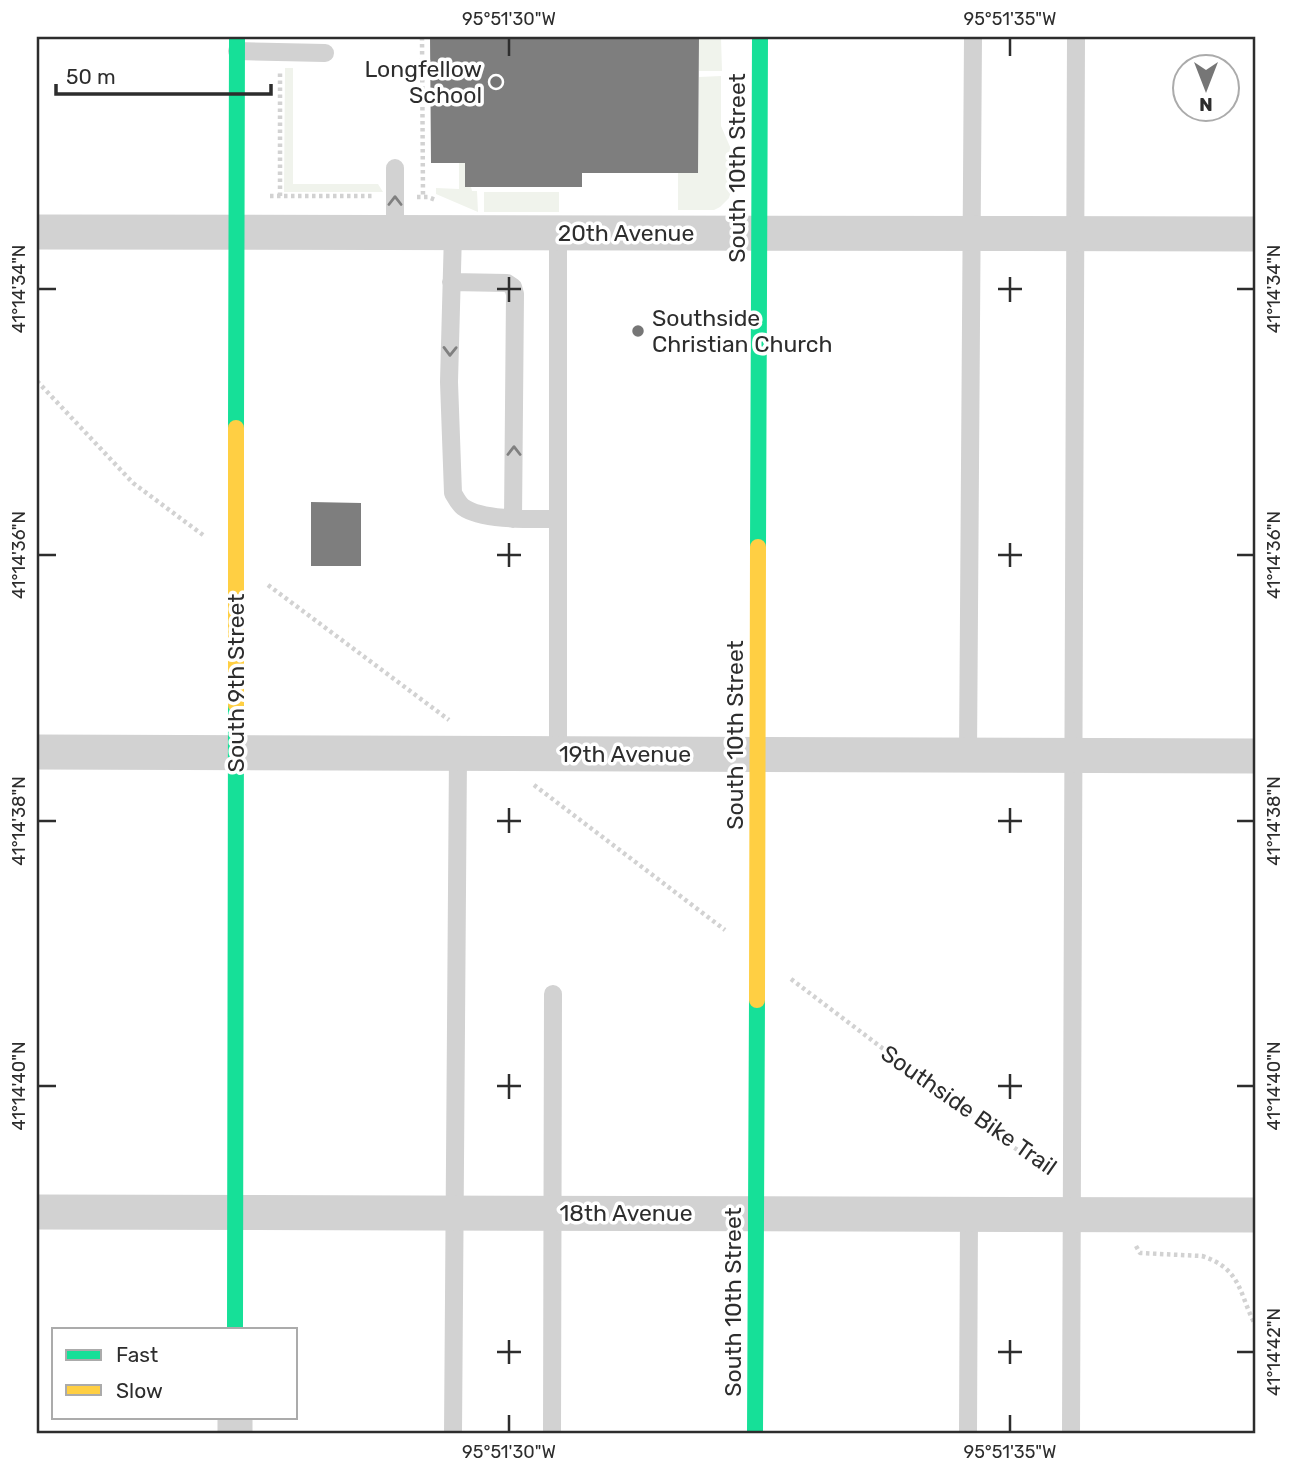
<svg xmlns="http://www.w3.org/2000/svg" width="1293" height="1471" font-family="Rubik,sans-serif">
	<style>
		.green { fill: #f0f3ec }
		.building { fill: #7e7e7e }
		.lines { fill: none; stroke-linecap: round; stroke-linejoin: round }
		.path { stroke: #d2d2d2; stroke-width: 4.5; stroke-dasharray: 3.5 3.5; stroke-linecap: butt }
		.lane { stroke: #d2d2d2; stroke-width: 18 }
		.street { stroke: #d2d2d2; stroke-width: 35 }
		.fast { stroke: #16e098; stroke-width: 16 }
		.slow { stroke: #ffcf43; stroke-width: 16 }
		.oneway { stroke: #808080 }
		.ticks { fill: none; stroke: #2d2d2d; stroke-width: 2.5 }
		.poi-dot { fill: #767676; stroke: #fff; stroke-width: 2.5 }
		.labels { text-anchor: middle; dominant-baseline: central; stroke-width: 7; stroke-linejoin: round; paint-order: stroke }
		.poi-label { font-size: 23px; fill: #2d2d2d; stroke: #fff; text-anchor: end }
		.street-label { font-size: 23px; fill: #2d2d2d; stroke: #fff }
		.neatline { fill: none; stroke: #2d2d2d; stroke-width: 2.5 }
		.ticks-label { font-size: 18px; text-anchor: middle; fill: #2d2d2d }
	</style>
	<rect width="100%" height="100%" fill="#fff"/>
	<path class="green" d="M 699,37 L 721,37 L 722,71 L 699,71 Z
		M 285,68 L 293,68 L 293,184 L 378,184 L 383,192 L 284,192 Z
		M 721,76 L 721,126 L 731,149 L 731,191 L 729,198 L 720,207 L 714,210 L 678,210 L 678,173 L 698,173 L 699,77 Z
		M 459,163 L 465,163 L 472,191 L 477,191 L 478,212 L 436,194 L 436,188 L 459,189 Z
		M 484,192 L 559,192 L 559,212 L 484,212 Z"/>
	<path class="building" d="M 430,37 L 699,37 L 698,173 L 582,173 L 582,187 L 465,187 L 465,163 L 431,163 Z
		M 311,502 L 361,503 L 361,566 L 311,566 Z"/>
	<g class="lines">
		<path class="path" d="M 422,37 L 423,197
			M 270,196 L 373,196
			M 280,196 L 280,72
			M 417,197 L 428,197 L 436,200
			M 37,381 L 133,483 L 203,535
			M 268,585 L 449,720
			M 534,785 L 725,930
			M 791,979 L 1013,1147 L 1051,1171
			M 1136,1246 L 1140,1253 L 1202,1256 C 1243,1269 1239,1296 1256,1326"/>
		<path class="lane" d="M 237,51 L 325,53
			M 395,233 L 395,168
			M 453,233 L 449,382 L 453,493 C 456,498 459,504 463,507 C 482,521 534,519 558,519
			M 558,233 L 558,754
			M 451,282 L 507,283 L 513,287 L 515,294 L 513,519
			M 968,755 L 973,37
			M 453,1434 L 458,754
			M 552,1434 L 553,994
			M 968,1434 L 969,1214
			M 1071,1434 L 1076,37"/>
		<path class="street" d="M 37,232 L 1256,234
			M 37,752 L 1256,756
			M 37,1212 L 1256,1215
			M 235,1434 L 235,1417"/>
		<path class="fast" d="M 236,428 L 237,37
			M 758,547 L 760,37
			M 235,1329 L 236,705
			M 755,1434 L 757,1000"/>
		<path class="slow" d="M 236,705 L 236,428
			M 757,1000 L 758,547"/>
	</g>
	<defs><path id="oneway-chevron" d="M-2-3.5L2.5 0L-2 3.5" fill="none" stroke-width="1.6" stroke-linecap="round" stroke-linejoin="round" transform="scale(1.75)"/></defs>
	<g class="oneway">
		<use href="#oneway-chevron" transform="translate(395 201) rotate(-90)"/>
		<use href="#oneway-chevron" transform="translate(450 351) rotate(91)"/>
		<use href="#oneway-chevron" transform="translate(514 451) rotate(-90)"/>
	</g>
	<path class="ticks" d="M 509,38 L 509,56M 1010,38 L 1010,56M 509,277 L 509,302M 1010,277 L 1010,302M 38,289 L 56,289M 497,289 L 521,289M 998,289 L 1022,289M 1237,289 L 1254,289M 509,543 L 509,567M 1010,543 L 1010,567M 38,555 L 56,555M 497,555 L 521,555M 998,555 L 1022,555M 1237,555 L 1254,555M 509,808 L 509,833M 1010,808 L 1010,833M 38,821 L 56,821M 497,821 L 521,821M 998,821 L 1022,821M 1237,821 L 1254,821M 509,1074 L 509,1099M 1010,1074 L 1010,1099M 38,1086 L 56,1086M 497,1086 L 521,1086M 998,1086 L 1022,1086M 1237,1086 L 1254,1086M 509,1340 L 509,1364M 1010,1340 L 1010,1364M 497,1352 L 521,1352M 998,1352 L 1022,1352M 1237,1352 L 1254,1352M 509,1415 L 509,1432M 1010,1415 L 1010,1432"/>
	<g class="poi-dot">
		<circle cx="496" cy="82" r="7"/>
		<circle cx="638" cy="331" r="7"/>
	</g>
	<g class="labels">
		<g class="poi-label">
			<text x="482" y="69">Longfellow<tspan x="482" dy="26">School</tspan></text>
			<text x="652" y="318" text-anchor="start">Southside<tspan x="652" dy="26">Christian Church</tspan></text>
		</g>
		<g class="street-label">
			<text transform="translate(737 168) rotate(-90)">South 10th Street</text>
			<text x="626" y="233">20th Avenue</text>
			<text transform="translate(236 683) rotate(-90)">South 9th Street</text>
			<text transform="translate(735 735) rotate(-90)">South 10th Street</text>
			<text x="625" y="754">19th Avenue</text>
			<text transform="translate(969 1110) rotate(35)">Southside Bike Trail</text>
			<text x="626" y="1213">18th Avenue</text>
			<text transform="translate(733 1302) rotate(-90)">South 10th Street</text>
		</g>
	</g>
	<rect width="1293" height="1471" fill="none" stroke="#ffffff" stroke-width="77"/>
	<rect x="52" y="1328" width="245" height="91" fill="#ffffff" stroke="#ababab" stroke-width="2"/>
	<rect x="66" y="1350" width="35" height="10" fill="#16e098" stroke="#ababab" stroke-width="2"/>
	<text x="116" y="1362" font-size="21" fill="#2d2d2d">Fast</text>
	<rect x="66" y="1385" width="35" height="10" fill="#ffcf43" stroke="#ababab" stroke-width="2"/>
	<text x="116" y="1398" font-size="21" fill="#2d2d2d">Slow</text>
	<g transform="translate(1206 88) rotate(180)"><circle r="33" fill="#ffffff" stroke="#ababab" stroke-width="2"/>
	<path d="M0-5L12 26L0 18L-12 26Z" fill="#767676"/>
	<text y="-10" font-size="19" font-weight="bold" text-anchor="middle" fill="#2d2d2d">N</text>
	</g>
	<path d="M56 84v10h215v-10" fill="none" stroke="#2d2d2d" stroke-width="3.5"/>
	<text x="66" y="84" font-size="21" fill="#2d2d2d" stroke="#ffffff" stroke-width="5" paint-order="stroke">50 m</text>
	<rect x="38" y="38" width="1216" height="1394" class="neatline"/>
	<g class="ticks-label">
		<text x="509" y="25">95°51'30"W</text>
		<text x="1010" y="25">95°51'35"W</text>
		<text transform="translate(1274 289) rotate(-90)" y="6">41°14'34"N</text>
		<text transform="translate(19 289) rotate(-90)" y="6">41°14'34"N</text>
		<text transform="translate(1274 555) rotate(-90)" y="6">41°14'36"N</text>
		<text transform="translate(19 555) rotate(-90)" y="6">41°14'36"N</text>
		<text transform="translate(1274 821) rotate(-90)" y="6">41°14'38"N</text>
		<text transform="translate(19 821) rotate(-90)" y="6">41°14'38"N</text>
		<text transform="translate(1274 1086) rotate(-90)" y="6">41°14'40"N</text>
		<text transform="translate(19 1086) rotate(-90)" y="6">41°14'40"N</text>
		<text transform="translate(1274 1352) rotate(-90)" y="6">41°14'42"N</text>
		<text x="509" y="1458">95°51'30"W</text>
		<text x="1010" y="1458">95°51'35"W</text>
	</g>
</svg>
